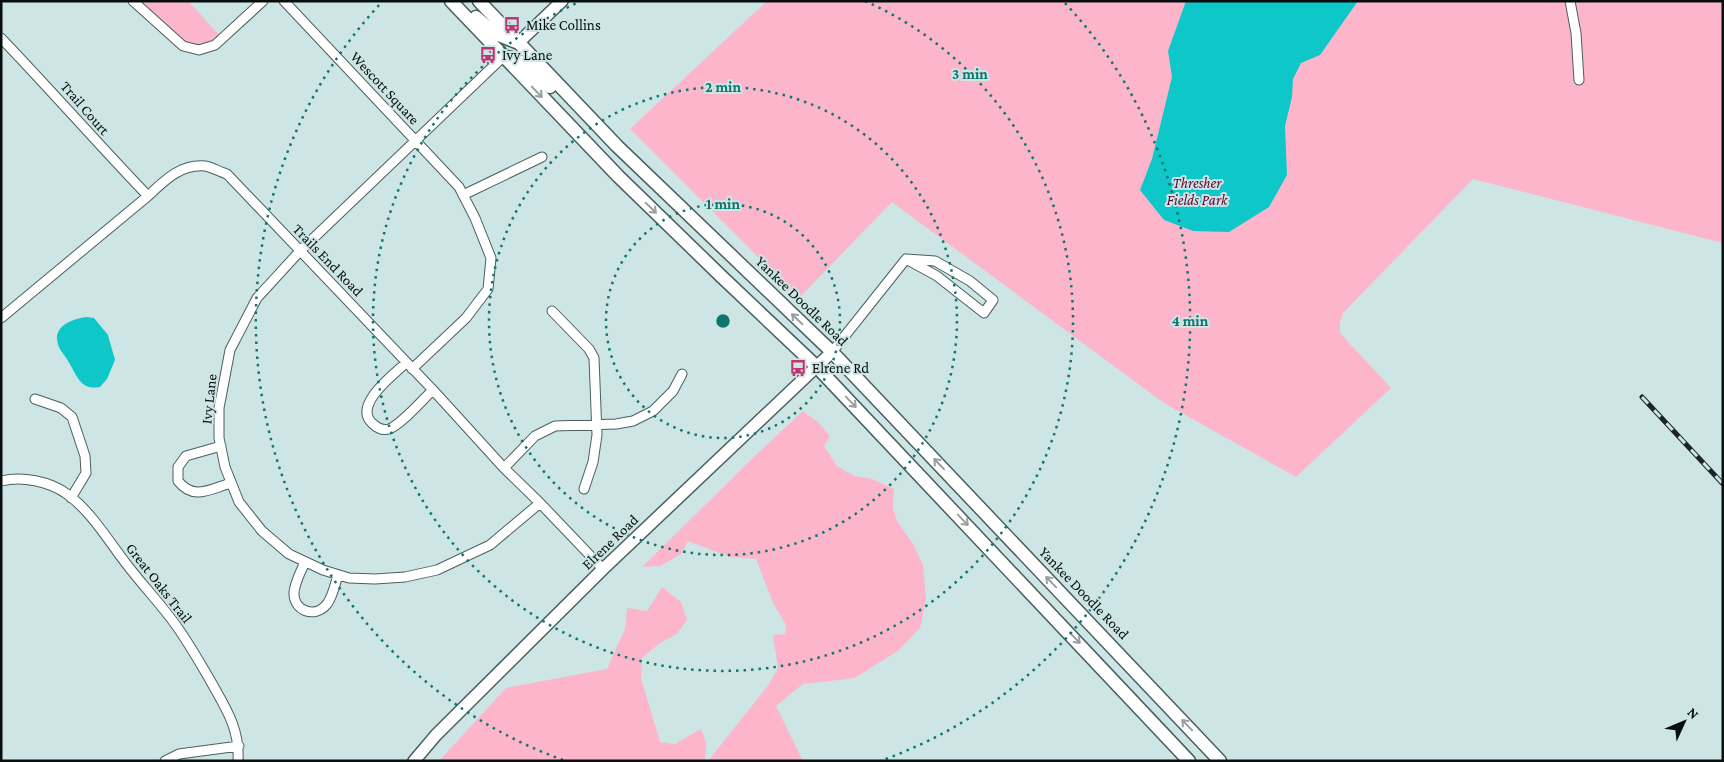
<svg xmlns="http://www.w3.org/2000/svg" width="1724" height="762" font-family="'Crimson Pro',serif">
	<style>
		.green { fill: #fdb5cc }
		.water { fill: #0dc7c9 }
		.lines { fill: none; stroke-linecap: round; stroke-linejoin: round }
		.minor-casing { stroke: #4b5f5f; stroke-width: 11 }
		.tertiary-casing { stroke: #4b5f5f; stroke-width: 14 }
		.secondary-casing { stroke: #4b5f5f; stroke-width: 15 }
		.minor { stroke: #fff; stroke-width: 9 }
		.tertiary { stroke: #fff; stroke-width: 11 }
		.secondary { stroke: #fff; stroke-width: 12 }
		.rail-casing { stroke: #1c2525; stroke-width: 5 }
		.rail { stroke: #cee5e5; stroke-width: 3; stroke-dasharray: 9; stroke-linecap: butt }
		.oneway { stroke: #9c9f9f }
		.ring { fill: none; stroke: #0f766e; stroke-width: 2.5; stroke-dasharray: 2.5 5 }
		.labels { text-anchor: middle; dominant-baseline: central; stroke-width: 4; stroke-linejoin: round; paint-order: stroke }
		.poi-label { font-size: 15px; fill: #070e0e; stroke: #cee5e5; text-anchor: start }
		.street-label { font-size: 15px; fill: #070e0e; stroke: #cee5e5 }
		.park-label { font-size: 15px; font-style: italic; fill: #5e0332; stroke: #cee5e5 }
		.centre { fill: #0f766e; stroke: #cee5e5; stroke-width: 2.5 }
		.ring-label { font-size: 15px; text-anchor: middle; font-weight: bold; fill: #0f766e; stroke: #cee5e5; stroke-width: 4; stroke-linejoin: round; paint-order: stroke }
	</style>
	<rect width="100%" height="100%" fill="#cee5e5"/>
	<path class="green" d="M 133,1 L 188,1 L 222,38 L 215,45 L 183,46 Z
		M 767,1 L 1723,1 L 1723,243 L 1473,179 L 1343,313 L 1340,323 L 1340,333 L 1391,388 L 1296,477 L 1164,403 L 892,202 L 799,298 L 630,129 Z
		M 803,411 L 819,423 L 830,436 L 824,446 L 837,466 L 854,476 L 872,479 L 894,489 L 893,508 L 897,521 L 913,544 L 923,565 L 926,599 L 920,628 L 899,650 L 855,678 L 803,684 L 776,706 L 803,761 L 708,761 L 767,687 L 778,668 L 773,635 L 785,634 L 786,625 L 773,603 L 756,559 L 730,557 L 688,541 L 681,554 L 660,566 L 642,567 L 757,454 Z
		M 662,587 L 681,602 L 687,620 L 677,634 L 660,643 L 642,658 L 641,678 L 660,742 L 675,744 L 701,729 L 706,742 L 705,761 L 439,761 L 506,688 L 607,669 L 625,629 L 627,608 L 647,611 Z"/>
	<path class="water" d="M 1186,1 L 1358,1 L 1320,55 L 1301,63 L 1293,79 L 1292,97 L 1285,126 L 1287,175 L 1269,207 L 1229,232 L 1193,231 L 1164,220 L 1140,190 L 1152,159 L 1172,77 L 1168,51 Z
		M 86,317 L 94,318 L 108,335 L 115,360 L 107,379 L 100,387 C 80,391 77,375 68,361 C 65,355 59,350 58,344 C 52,326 73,319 86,317 Z"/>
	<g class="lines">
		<g class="minor-casing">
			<path id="minor" d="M 133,1 L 183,46 L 199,50 L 215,45 L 263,1
				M 284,1 L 459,187 L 475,218 L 491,258 L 488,289 L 466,318 L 412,369
				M 1570,1 L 1576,33 L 1579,80
				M 1,38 C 51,90 98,144 148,196
				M 503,57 L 300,251 L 257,298 L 230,350 L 219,408 L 219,438 L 225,467 L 239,502 L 262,531 L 289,554 L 323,570 L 349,578 L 375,579 L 405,577 L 437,570 L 490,545 L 540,503
				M 463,195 L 542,157
				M 552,311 L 589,349 L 594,358 L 597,435 L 593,462 L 584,489
				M 1,318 L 148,196 C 164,181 180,164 205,166 C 212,167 220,172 227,174 L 433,390 L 504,468 L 540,503 L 603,569
				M 832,352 L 906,259 L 937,276 L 984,313 L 993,300 L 970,281 L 935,261 L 906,259
				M 406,363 C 393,375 353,405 372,423 C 377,428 382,431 389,429 C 401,425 423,399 433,390
				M 35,399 L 61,408 L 72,417 L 85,456 L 86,473 L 71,498
				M 221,446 L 186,456 L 178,467 L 178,481 C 194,501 210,489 231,483
				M 504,468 L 535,436 L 555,426 L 616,424 L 633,421 L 653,411 L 673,391 L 682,374
				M 1,481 C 22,476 49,481 67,494 C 92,512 109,542 128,566 C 141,583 156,599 169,616 C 185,636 197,658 210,680 C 225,707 240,728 238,761
				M 305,562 C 301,571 295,582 294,592 C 293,611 315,619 327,604 C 333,596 335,584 338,575
				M 165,761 L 179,754 L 239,746"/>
		</g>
		<g class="tertiary-casing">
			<path id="tertiary" d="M 518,43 L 562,1
				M 414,761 L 436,735 L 603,569 L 832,352"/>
		</g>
		<g class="secondary-casing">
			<path id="secondary" d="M 451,1 L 618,176 L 722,277 L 817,367 L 1189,761
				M 479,1 L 617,146 L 832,352 L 1220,761
				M 476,17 L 494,33 L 516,42
				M 506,57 C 523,58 538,76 550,87"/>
		</g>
		<use href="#minor" class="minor"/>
		<use href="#tertiary" class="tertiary"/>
		<use href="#secondary" class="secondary"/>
		<g class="rail-casing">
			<path id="rail" d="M 1642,397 L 1723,484"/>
		</g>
		<use href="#rail" class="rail"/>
	</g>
	<defs><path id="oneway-shaft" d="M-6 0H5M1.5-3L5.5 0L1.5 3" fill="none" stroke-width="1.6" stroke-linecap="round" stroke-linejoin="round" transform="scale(1.25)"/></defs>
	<g class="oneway">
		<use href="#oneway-shaft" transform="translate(537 92) rotate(46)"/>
		<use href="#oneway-shaft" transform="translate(651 208) rotate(44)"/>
		<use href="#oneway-shaft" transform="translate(797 319) rotate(-136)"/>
		<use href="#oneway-shaft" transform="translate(851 402) rotate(46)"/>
		<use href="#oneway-shaft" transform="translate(939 464) rotate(-134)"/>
		<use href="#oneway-shaft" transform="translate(963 520) rotate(46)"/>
		<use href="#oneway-shaft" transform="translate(1051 582) rotate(-134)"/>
		<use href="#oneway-shaft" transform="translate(1075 638) rotate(46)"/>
		<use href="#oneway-shaft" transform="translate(1187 725) rotate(-134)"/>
	</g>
	<g class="ring">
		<circle cx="723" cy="321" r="117"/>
		<circle cx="723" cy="321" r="234"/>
		<path d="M865 1A350 350 0 1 1 581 1"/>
		<path d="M563 760A467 467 0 0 1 381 3M1065 3A467 467 0 0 1 883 760"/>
	</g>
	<defs>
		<g id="bus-bare" transform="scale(1.35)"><path d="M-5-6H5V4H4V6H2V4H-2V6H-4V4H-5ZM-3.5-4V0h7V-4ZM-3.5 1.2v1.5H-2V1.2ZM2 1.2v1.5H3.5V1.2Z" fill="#be3572" stroke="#cee5e5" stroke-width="2.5" paint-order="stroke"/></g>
	</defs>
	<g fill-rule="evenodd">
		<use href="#bus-bare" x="512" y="25"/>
		<use href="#bus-bare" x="488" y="55"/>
		<use href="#bus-bare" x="798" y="368"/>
	</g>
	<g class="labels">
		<g class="poi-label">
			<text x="526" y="25">Mike Collins</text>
			<text x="502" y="55">Ivy Lane</text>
			<text x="812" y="368">Elrene Rd</text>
		</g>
		<g class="street-label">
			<text transform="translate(385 88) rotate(47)">Wescott Square</text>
			<text transform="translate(85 108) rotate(49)">Trail Court</text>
			<text transform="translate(328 260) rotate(46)">Trails End Road</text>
			<text transform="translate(802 301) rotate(44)">Yankee Doodle Road</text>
			<text transform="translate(209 399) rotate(-84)">Ivy Lane</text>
			<text transform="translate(610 542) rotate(-44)">Elrene Road</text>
			<text transform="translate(159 583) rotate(52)">Great Oaks Trail</text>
			<text transform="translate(1084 593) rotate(46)">Yankee Doodle Road</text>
		</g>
		<g class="park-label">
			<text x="1197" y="183">Thresher<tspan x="1197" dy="17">Fields Park</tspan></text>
		</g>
	</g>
	<circle cx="723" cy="321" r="8" class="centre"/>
	<g class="ring-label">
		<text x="970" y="79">3 min</text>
		<text x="723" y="92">2 min</text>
		<text x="723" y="209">1 min</text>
		<text x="1190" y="326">4 min</text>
	</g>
	<rect width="1724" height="762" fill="none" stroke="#070e0e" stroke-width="5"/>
	<g transform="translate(1684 722) rotate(46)" stroke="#cee5e5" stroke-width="4" paint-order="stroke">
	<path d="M0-4L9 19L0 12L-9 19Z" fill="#070e0e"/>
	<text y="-8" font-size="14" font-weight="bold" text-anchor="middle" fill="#070e0e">N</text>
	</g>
</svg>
